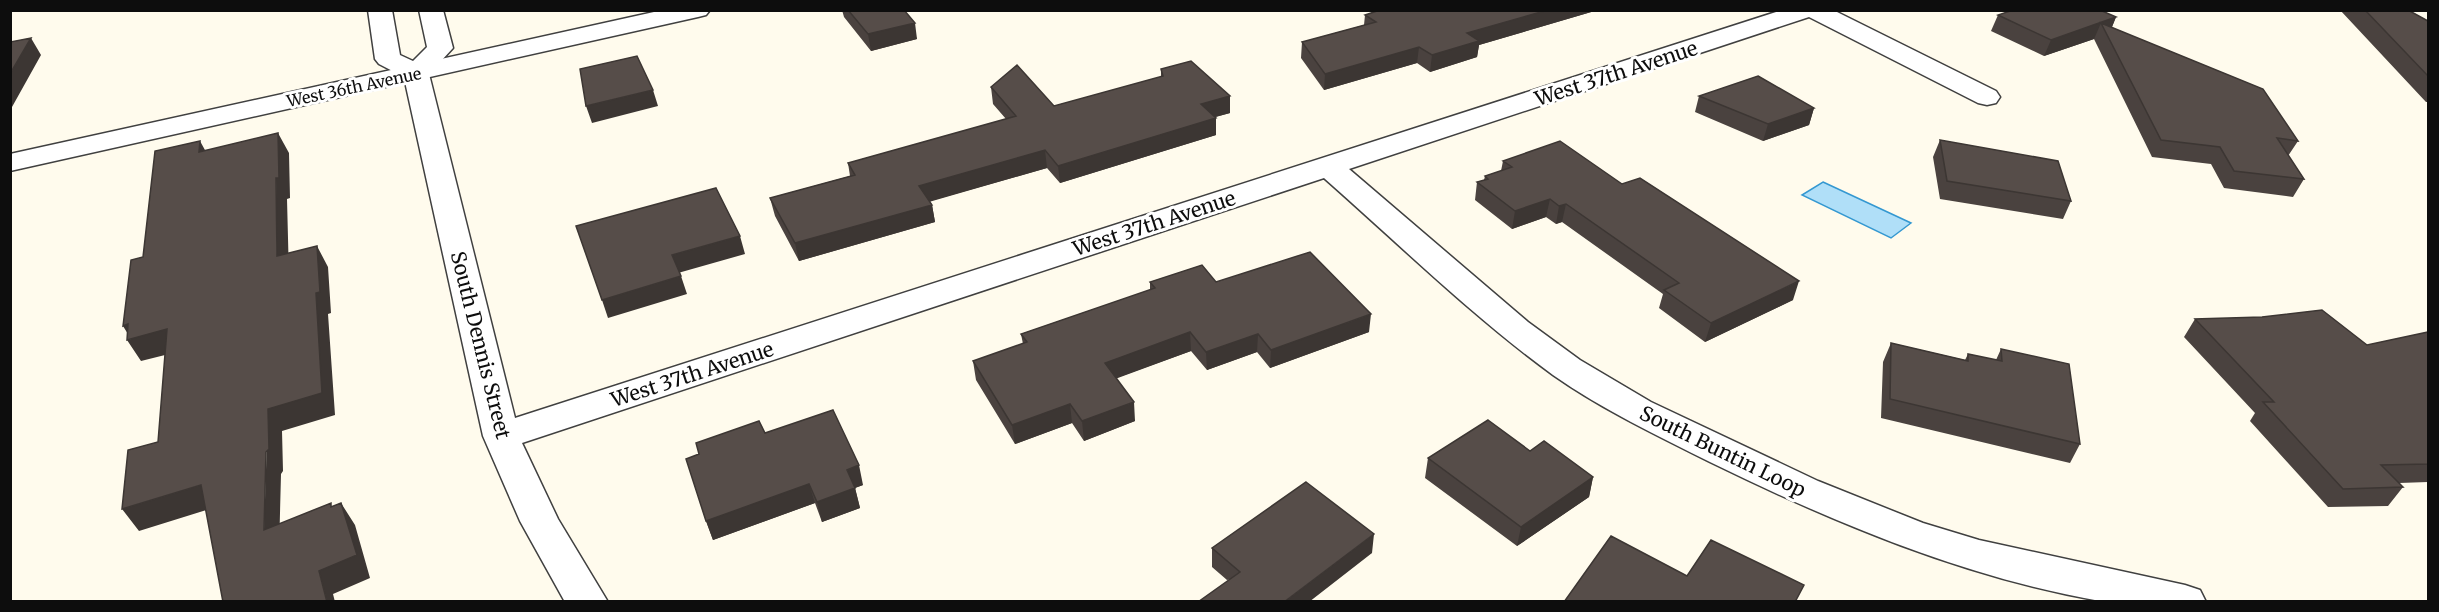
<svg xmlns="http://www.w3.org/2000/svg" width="2439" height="612" font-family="Merriweather,serif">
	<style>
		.water { fill: #b0dff8; stroke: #3498d1; stroke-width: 1.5 }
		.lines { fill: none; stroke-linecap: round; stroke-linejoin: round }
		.minor-casing { stroke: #404040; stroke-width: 3 }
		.tertiary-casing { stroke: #404040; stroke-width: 3 }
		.minor { fill: #fff; fill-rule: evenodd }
		.tertiary { fill: #fff; fill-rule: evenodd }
		.wall { fill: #4a423f }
		.shaded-wall { fill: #3c3633 }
		.building { fill: #564d49; stroke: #3c3633; stroke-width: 1.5 }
		.labels { text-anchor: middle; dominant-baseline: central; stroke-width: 6; stroke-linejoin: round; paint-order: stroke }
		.far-street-label { font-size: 16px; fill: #0d0d0d; stroke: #fff }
		.street-label { font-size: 20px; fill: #0d0d0d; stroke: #fff }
	</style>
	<rect width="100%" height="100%" fill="#fffbed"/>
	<path class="water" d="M 1823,182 L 1911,223 L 1891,238 L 1802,195 Z"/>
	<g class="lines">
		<g class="minor-casing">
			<path id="minor" d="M 368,10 L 392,10 L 400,55 L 413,61 L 427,47 L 419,10 L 443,10 L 453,48 L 429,74 L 515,418 L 1782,10 L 1833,10 L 1996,91 L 2000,97 L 1996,103 L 1987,105 L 1978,103 L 1809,17 L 1349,169 L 1528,322 L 1580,360 L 1651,402 L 1818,481 L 1923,523 L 1979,540 L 2185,585 L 2200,590 L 2206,602 C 2174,602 2130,606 2100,601 C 1964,577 1835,523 1712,463 C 1658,436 1603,410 1553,375 C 1472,316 1399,244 1324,178 L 522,443 L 558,519 L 608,602 L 565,602 L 520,521 L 483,436 L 404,77 L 379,64 L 375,59 Z"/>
		</g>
		<g class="tertiary-casing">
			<path id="tertiary" d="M 663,10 L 710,10 L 706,15 L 698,17 L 10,171 L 10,154 Z"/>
		</g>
		<use href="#minor" class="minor"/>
		<use href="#tertiary" class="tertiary"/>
	</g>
	<path class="wall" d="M 842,10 L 904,10 L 917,39 L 871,51 L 844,17 Z
		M 1380,10 L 1598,10 L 1479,45 L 1477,57 L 1430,72 L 1417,63 L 1324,90 L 1301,58 L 1302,42 L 1364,25 L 1365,15 Z
		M 2340,10 L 2408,10 L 2428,21 L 2428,102 L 2426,102 Z
		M 1998,15 L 2116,17 L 2112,27 L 2298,141 L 2288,156 L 2304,179 L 2293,197 L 2224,188 L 2211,164 L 2152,157 L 2094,39 L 2044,56 L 1991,31 Z
		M 1161,69 L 1230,96 L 1230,113 L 1215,117 L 1216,135 L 1060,183 L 1047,168 L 930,201 L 932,205 L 935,222 L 799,261 L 775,216 L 770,198 L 850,176 L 848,163 L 1006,119 L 993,104 L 991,87 L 1054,106 L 1161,77 Z
		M 1699,96 L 1814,108 L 1809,125 L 1763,141 L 1695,112 Z
		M 1940,140 L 2071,201 L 2063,219 L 1940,199 L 1933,157 Z
		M 1503,161 L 1622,184 L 1793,300 L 1705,342 L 1659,308 L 1663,294 L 1562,222 L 1556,224 L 1546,217 L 1512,229 L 1475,200 L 1477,182 L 1484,180 L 1485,176 L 1501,171 Z
		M 1150,282 L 1216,282 L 1369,332 L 1270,368 L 1257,352 L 1207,370 L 1191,351 L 1116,378 L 1135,421 L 1084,441 L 1072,423 L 1015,444 L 976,380 L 973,361 L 1023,344 L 1021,334 L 1150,290 Z
		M 2195,319 L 2367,345 L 2428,332 L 2428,482 L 2399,483 L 2403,487 L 2388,506 L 2328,507 L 2250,421 L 2255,413 L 2184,337 Z
		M 1891,343 L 1965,360 L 1968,354 L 1996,360 L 2001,349 L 2080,444 L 2070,463 L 1881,418 L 1883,362 Z
		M 765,433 L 863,485 L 855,488 L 860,508 L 822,522 L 815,503 L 713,540 L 706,521 Z
		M 1530,451 L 1593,477 L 1589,497 L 1517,546 L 1425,478 L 1428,458 Z
		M 1212,548 L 1372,553 L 1227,580 L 1212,567 Z"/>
	<path class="shaded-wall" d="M 1548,10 L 1598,10 L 1479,45 L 1477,57 L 1430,72 L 1432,55 L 1467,33 Z
		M 2116,17 L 2109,34 L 2101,23 L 2094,39 L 2044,56 L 2051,40 Z
		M 915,23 L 917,39 L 871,51 L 868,34 Z
		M 31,38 L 41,55 L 12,107 L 10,107 L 10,74 Z
		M 1419,47 L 1417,63 L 1324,90 L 1325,74 Z
		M 653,90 L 658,106 L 592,123 L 586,106 Z
		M 1230,96 L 1230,113 L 1201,121 L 1201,104 Z
		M 1814,108 L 1809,125 L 1763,141 L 1768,124 Z
		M 1216,118 L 1216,135 L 1060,183 L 1058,166 Z
		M 278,133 L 289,153 L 290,198 L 287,199 L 289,277 L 277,256 L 276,178 Z
		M 200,141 L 211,161 L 199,152 Z
		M 1045,150 L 1047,168 L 922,204 L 919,186 Z
		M 1550,199 L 1546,217 L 1512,229 L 1515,211 Z
		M 1566,204 L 1562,222 L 1556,224 L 1559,206 Z
		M 932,205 L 935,222 L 799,261 L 795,243 Z
		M 740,236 L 745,254 L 678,273 L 672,255 Z
		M 317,246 L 328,267 L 331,313 L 328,314 L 335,415 L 282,431 L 283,471 L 281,474 L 279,552 L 264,530 L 268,409 L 316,293 Z
		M 681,276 L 687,294 L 608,318 L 602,300 Z
		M 1799,281 L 1793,300 L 1705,342 L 1711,323 Z
		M 1371,314 L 1369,332 L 1270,368 L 1271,350 Z
		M 128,324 L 167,329 L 181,351 L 141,361 L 127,340 L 131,339 L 123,326 Z
		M 1190,332 L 1191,351 L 1107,382 L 1105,363 Z
		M 1258,334 L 1257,352 L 1207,370 L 1206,352 Z
		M 1134,402 L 1135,421 L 1084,441 L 1082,421 Z
		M 1070,404 L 1072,423 L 1015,444 L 1012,425 Z
		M 859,465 L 863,485 L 852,489 L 847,470 Z
		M 1593,477 L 1589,497 L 1517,546 L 1521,527 Z
		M 809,484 L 815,503 L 713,540 L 706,521 Z
		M 201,485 L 216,507 L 139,531 L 122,509 Z
		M 855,488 L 860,508 L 822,522 L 817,502 Z
		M 341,503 L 355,525 L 370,578 L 333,594 L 335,602 L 327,602 L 319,571 Z
		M 1374,534 L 1372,553 L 1309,602 L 1284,602 Z"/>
	<path class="building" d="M 848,10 L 904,10 L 915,23 L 868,34 Z
		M 1380,10 L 1548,10 L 1467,33 L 1479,41 L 1432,55 L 1419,47 L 1325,74 L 1302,42 L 1376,22 L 1365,15 Z
		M 2013,10 L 2100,10 L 2116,17 L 2051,40 L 1998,15 Z
		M 2365,10 L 2408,10 L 2428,21 L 2428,76 Z
		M 2101,23 L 2263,89 L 2298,141 L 2277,138 L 2304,179 L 2234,171 L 2220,147 L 2161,140 Z
		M 31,38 L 10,74 L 10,42 Z
		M 637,56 L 653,90 L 586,106 L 580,69 Z
		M 1191,61 L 1230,96 L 1201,104 L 1216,118 L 1058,166 L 1045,150 L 919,186 L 932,205 L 795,243 L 770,198 L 855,175 L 848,163 L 1016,116 L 991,87 L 1017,65 L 1054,106 L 1163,76 L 1161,69 Z
		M 1758,76 L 1814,108 L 1768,124 L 1699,96 Z
		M 278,133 L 279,178 L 276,178 L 277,256 L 317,246 L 320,292 L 316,293 L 322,393 L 268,409 L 269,449 L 266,452 L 264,530 L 331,503 L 331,507 L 341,503 L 357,555 L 319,571 L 327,602 L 223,602 L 201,485 L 122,509 L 128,450 L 158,442 L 167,329 L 127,340 L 128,324 L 123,326 L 131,260 L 143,257 L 155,151 L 200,141 L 199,152 Z
		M 1940,140 L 2058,161 L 2071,201 L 1947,181 Z
		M 1560,141 L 1622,184 L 1640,178 L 1799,281 L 1711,323 L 1664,290 L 1679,283 L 1566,204 L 1559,206 L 1550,199 L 1515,211 L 1477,182 L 1488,179 L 1485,176 L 1512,167 L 1503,161 Z
		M 716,188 L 740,236 L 672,255 L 681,276 L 602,300 L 576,226 Z
		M 1310,252 L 1371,314 L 1271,350 L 1258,334 L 1206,352 L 1190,332 L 1105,363 L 1134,402 L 1082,421 L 1070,404 L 1012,425 L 973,361 L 1027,342 L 1021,334 L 1155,288 L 1150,282 L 1202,265 L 1216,282 Z
		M 2322,310 L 2367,345 L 2428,332 L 2428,464 L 2381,465 L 2403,487 L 2343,489 L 2263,402 L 2274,402 L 2195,319 L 2262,317 Z
		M 1891,343 L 1968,361 L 1968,354 L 2002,361 L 2001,349 L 2069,364 L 2080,444 L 1890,399 Z
		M 833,410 L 859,465 L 847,470 L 855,488 L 817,502 L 809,484 L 706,521 L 686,459 L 699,454 L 696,443 L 759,421 L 765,433 Z
		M 1488,420 L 1530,451 L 1544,441 L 1593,477 L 1521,527 L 1428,458 Z
		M 1306,482 L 1374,534 L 1284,602 L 1198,602 L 1240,572 L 1212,548 Z
		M 1611,536 L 1687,576 L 1711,540 L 1804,585 L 1795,602 L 1564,602 Z"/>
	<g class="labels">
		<g class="far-street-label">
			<text transform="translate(354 87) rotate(-12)">West 36th Avenue</text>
		</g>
		<g class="street-label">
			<text transform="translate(1616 73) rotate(-18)">West 37th Avenue</text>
			<text transform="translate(1154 223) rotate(-18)">West 37th Avenue</text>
			<text transform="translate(481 345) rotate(76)">South Dennis Street</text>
			<text transform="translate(692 374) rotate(-18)">West 37th Avenue</text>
			<text transform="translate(1723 451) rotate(26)">South Buntin Loop</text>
		</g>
	</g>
	<rect width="2439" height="612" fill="none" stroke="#0d0d0d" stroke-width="24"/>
</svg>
